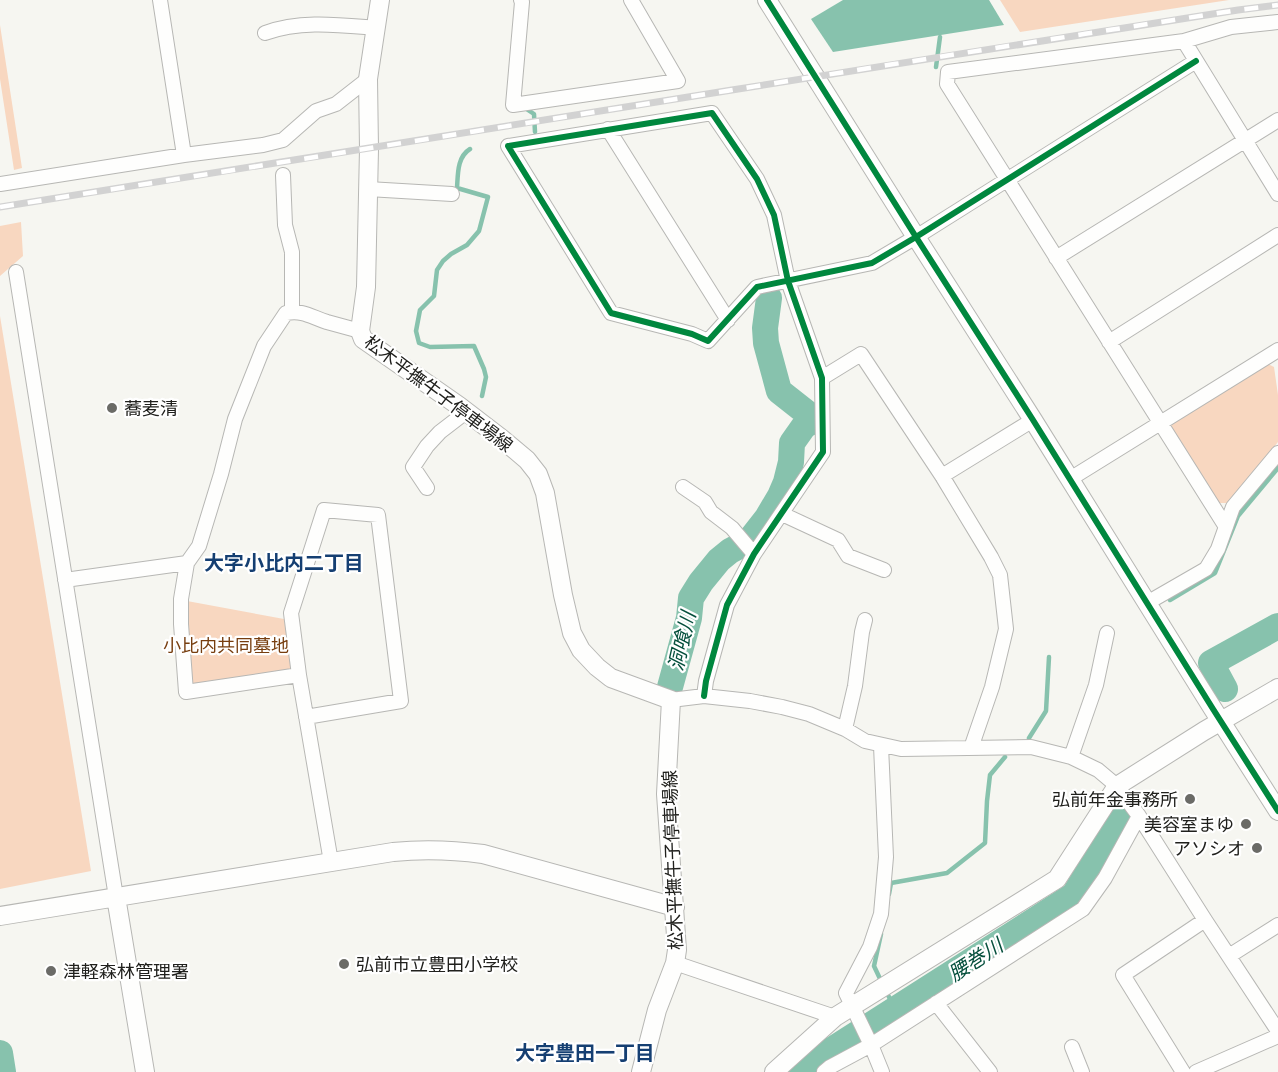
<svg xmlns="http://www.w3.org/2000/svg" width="1278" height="1072" font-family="'Golos Text','Noto Sans JP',sans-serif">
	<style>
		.green { fill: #f8d7c0 }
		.water { fill: #87c2ad }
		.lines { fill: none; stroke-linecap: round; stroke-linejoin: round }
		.stream { stroke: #87c2ad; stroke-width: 4.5 }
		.river { stroke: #87c2ad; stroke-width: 26 }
		.street-casing { stroke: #b7b7b4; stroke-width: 16 }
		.secondary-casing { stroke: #b7b7b4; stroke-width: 20 }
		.street { stroke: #fefefd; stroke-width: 14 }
		.secondary { stroke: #fefefd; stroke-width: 18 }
		.rail-casing { stroke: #d2d2d2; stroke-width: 7 }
		.rail { stroke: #fff; stroke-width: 4.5; stroke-dasharray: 14; stroke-linecap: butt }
		.cycleway-casing { stroke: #fff; stroke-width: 10 }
		.cycleway { stroke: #00873e; stroke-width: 6 }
		.poi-dot { fill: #6b6b67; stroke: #fff; stroke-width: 2 }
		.labels { text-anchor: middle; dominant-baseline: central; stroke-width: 4.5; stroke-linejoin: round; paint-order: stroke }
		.street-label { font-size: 18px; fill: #20201d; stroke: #fff }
		.poi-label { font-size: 18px; fill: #20201d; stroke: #fff; text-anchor: start }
		.park-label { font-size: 18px; fill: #773e0f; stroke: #fff }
		.neighbourhood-label { font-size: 20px; font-weight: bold; fill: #153f72; stroke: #fff }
		.water-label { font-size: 20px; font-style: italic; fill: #054f3c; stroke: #fff }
	</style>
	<rect width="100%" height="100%" fill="#f6f6f1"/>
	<path class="green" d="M 1000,0 L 1229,0 L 1020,32 Z
		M 0,25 L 22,168 L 14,170 L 0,79 Z
		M 21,222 L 23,256 L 0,276 L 0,226 Z
		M 0,316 L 91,871 L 0,889 Z
		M 1266,363 L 1274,367 L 1278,395 L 1278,442 L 1229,503 L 1217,503 L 1171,428 L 1172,422 Z
		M 187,601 L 284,619 L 293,672 L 190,687 Z"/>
	<path class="water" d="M 843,0 L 989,0 L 1004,25 L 833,52 L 811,19 Z"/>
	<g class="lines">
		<path class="stream" d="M 936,67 L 940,37
			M 528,110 L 534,114 L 535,132
			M 470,149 C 457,157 458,174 457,188 L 488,197 L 479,231 L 467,245 L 451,254 L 443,261 L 437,270 L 434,296 L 420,310 L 416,331 L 419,343 L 430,347 L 474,346 L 484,369 L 486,377 L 482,396
			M 1170,600 L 1215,573 L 1238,516 L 1278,468
			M 1029,738 L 1046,711 L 1049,657
			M 889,894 L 891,883 L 947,873 L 985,843 L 987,801 L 990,775 L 1005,757
			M 881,934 L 874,966 L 882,983
			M 886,991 L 895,1009"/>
		<path class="river" d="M 670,687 L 689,618 L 691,598 L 701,582 L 719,560 L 730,551 L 749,541 L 767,518 L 780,496 L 786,482 L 791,462 L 792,443 L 804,426 L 811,422 L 812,417 L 779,391 L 766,343 L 765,328 L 769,298
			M 1225,689 L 1211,663 L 1278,626
			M 0,1053 L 3,1072
			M 801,1072 L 816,1060 L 1074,895 L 1120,819"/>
		<g class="street-casing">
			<path id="street" d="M 160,0 L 184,155
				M 521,0 L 522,2 L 513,105 L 678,81 L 631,0
				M 265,33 C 301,20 339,25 376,28
				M 1184,41 L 1278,194
				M 608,129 L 728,320
				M 283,175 L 285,225 L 292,252 L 292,312
				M 0,184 L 184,155 L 263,145 L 283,140 L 316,111 L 336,104 L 368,79
				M 368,189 L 452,194
				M 1056,258 L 1278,120
				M 16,272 L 116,897
				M 1109,342 L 1278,235
				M 822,378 L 861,354 L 942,476 L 991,557 L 1000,575 L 1006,629 L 992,687 L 971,748
				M 942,476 L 1033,420
				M 1070,479 L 1278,350
				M 683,487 L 705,502 L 711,512 L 732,528 L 754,554
				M 427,488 L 413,467 L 427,446 L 440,432 L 466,412
				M 782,514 L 838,540 L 848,556 L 884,570
				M 1226,527 L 947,84 L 948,72 L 1184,41 L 1231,27 L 1278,22
				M 65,580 L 187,563
				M 1147,603 L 1206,569 L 1218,549 L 1233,507 L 1278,453
				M 299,675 L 291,613 L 324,510 L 378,515 L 401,701 L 306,717
				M 704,696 L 706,681 L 727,605 L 754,554 L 823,452 L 822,378 L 788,281 L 774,215 L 757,179 L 712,113 L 508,146 L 611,313 L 692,334 L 708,341 L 757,287 L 872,263 L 916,237 L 1196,61
				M 671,700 L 704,696 L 750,701 L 782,707 L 809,714 L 845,729 L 865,741 L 901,749 L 1031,747 L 1071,757 L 1098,770 L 1117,786 L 1139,816 L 1205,920 L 1278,1031
				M 845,729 L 855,686 L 862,632 L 865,620
				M 881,746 L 886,857 L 881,914 L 870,947 L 846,993 L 871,1045 L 882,1072
				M 1071,757 L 1096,685 L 1107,633
				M 331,862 L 299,675 L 186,692 L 181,624 L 181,599 L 187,563 L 199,546 L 221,474 L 235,419 L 264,346 L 286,313 C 304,310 311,317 327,322 C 338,325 349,328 360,331
				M 1229,956 L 1278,925
				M 675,963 L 835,1017
				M 936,1003 L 990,1072
				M 1072,1047 L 1082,1072
				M 824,1072 L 830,1067 L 871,1045 L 1083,909 L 1105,878 L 1139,816
				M 1183,1072 L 1123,975 L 1205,920
				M 1196,1072 L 1278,1036"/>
		</g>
		<g class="secondary-casing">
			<path id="secondary" d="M 380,0 L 368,79 L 369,149 L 366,287 L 360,331 L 363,339 L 459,406 L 502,439 L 527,460 L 538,474 L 545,493 L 563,595 L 572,633 L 581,650 L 597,667 L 611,678 L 671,700 L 666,794 L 677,950 L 675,963 L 657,1010 L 641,1072
				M 767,0 L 916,237 L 1033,420 L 1213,709 L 1278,811
				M 116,897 L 145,1072
				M 0,916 L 393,852 C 423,849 453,850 483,854 L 675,907
				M 774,1072 L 835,1017 L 1057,879 L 1117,786 L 1204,731 L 1278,688"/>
		</g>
		<use href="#street" class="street"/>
		<use href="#secondary" class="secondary"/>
		<g class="rail-casing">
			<path id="rail" d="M 0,207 C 413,142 825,74 1238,10 L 1278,5"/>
		</g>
		<use href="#rail" class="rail"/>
		<g class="cycleway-casing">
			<path id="cycleway" d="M 767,0 L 916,237 L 1033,420 L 1213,709 L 1278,811
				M 704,696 L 706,681 L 727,605 L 754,554 L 823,452 L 822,378 L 788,281 L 774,215 L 757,179 L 712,113 L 508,146 L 611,313 L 692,334 L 708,341 L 757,287 L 872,263 L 916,237 L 1196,61"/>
		</g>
		<use href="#cycleway" class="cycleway"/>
	</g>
	<g class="poi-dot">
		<circle cx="112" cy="408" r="6"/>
		<circle cx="1190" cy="799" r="6"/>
		<circle cx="1246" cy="824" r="6"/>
		<circle cx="1257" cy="848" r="6"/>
		<circle cx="344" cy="964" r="6"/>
		<circle cx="51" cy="971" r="6"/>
	</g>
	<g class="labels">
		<g class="street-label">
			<text transform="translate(439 393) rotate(37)">松木平撫牛子停車場線</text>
			<text transform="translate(672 860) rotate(-92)">松木平撫牛子停車場線</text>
		</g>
		<g class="poi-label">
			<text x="124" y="408">蕎麦清</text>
			<text x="1178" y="799" text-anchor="end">弘前年金事務所</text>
			<text x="1234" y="824" text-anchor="end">美容室まゆ</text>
			<text x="1245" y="848" text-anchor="end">アソシオ</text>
			<text x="356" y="964">弘前市立豊田小学校</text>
			<text x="63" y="971">津軽森林管理署</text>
		</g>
		<g class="park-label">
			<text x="226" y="645">小比内共同墓地</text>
		</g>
		<g class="neighbourhood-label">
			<text x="284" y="562">大字小比内二丁目</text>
			<text x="585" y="1052">大字豊田一丁目</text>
		</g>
		<g class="water-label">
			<text transform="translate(681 641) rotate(-77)">洞喰川</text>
			<text transform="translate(975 959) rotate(-33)">腰巻川</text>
		</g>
	</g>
</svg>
